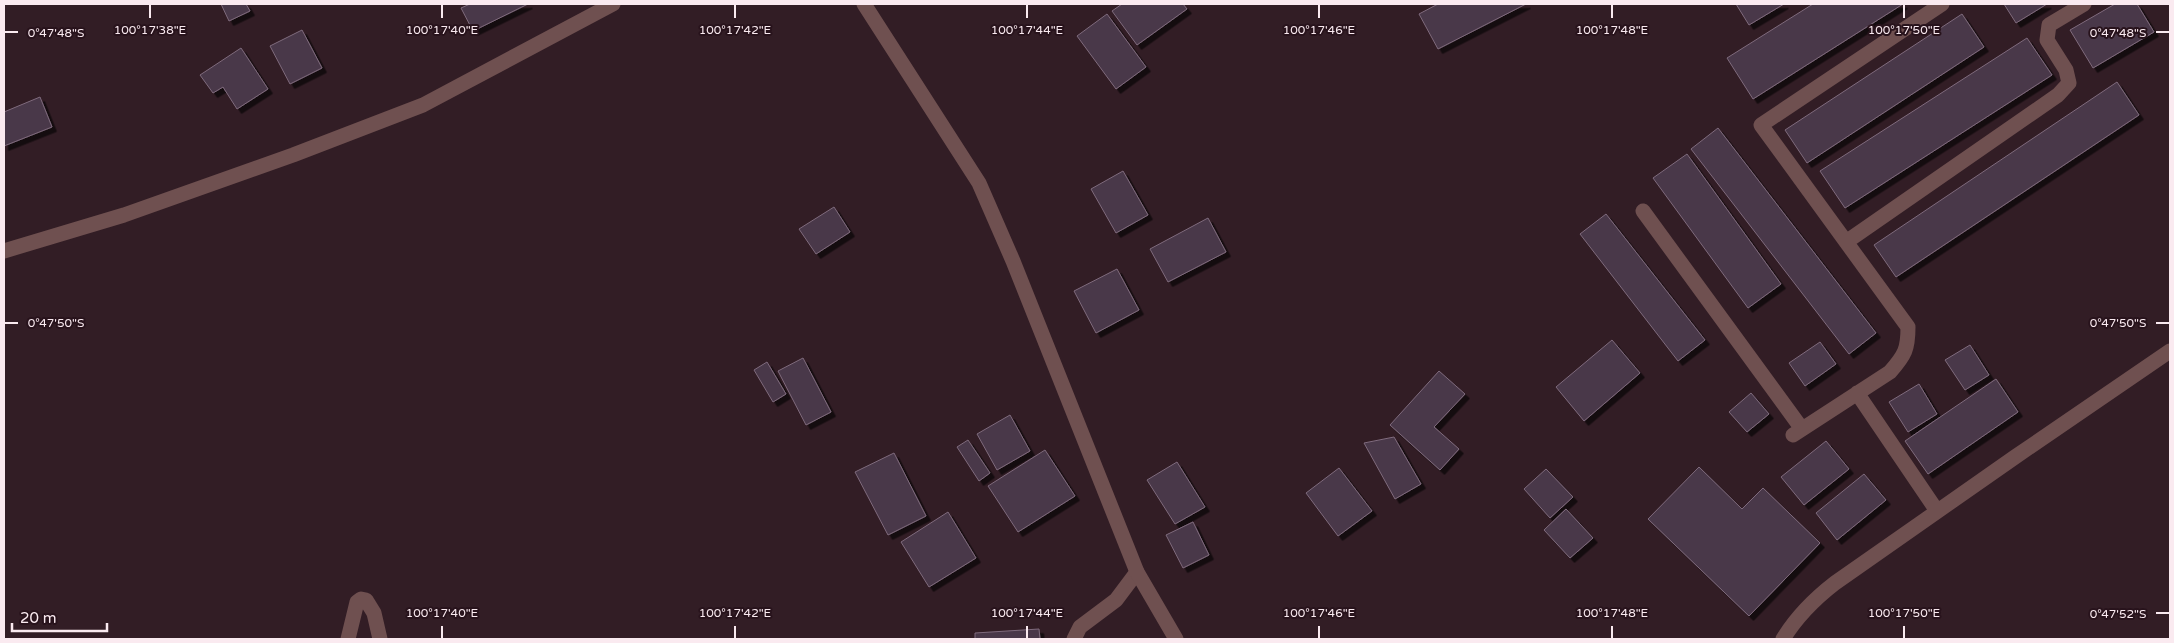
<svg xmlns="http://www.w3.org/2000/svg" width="2174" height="643" font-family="'Varela Round',sans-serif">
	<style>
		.building { fill: #493748; stroke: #7f6b7d; filter: url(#shadow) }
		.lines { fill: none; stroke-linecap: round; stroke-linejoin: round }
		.service { stroke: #6f5050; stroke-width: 15 }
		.minor { stroke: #6f5050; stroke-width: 15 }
		.ticks { fill: none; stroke: #faeaf0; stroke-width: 2 }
		.ticks-label { font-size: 12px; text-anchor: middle; fill: #faeaf0; stroke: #28131c; stroke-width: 4; stroke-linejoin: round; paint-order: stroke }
	</style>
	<defs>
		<filter id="shadow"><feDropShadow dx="4.5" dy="4.5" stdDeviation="0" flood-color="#0009"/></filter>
	</defs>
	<rect width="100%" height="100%" fill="#321d25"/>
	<path class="building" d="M 221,4 L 246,4 L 250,11 L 229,21 Z
		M 470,4 L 528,4 L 473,31 L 461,8 Z
		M 1122,4 L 1183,4 L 1187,9 L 1137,45 L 1112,11 Z
		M 1438,4 L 1526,4 L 1438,49 L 1419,14 Z
		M 1736,4 L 1784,4 L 1749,25 Z
		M 1813,4 L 1903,4 L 1753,99 L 1727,58 Z
		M 2004,4 L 2047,4 L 2016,23 Z
		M 2115,4 L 2137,4 L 2154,32 L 2093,68 L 2070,30 Z
		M 1107,14 L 1146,67 L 1116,89 L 1077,36 Z
		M 1962,14 L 1984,47 L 1807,163 L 1785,130 Z
		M 302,30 L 322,68 L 290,84 L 270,46 Z
		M 2027,38 L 2052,75 L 1845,208 L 1820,171 Z
		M 241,48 L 268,89 L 237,109 L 223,87 L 213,93 L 200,75 Z
		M 2117,82 L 2139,115 L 1896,277 L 1874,245 Z
		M 40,97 L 52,127 L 4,146 L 4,112 Z
		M 1718,128 L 1876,333 L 1849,354 L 1691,149 Z
		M 1687,154 L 1781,284 L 1748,308 L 1653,178 Z
		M 1123,171 L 1148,215 L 1116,233 L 1091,189 Z
		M 834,207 L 850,232 L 816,254 L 799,229 Z
		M 1606,214 L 1705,340 L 1678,361 L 1580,234 Z
		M 1208,218 L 1226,252 L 1168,282 L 1150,249 Z
		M 1117,269 L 1139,310 L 1096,333 L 1074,291 Z
		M 1612,340 L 1640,373 L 1584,421 L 1556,387 Z
		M 1820,342 L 1836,364 L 1805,386 L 1789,363 Z
		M 1970,345 L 1989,375 L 1965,390 L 1945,360 Z
		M 803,358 L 831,412 L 806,425 L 778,371 Z
		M 767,362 L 786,394 L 773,402 L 754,370 Z
		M 1439,371 L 1465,394 L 1434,427 L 1459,449 L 1440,470 L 1390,425 Z
		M 1996,379 L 2018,412 L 1928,474 L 1905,441 Z
		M 1919,384 L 1937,414 L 1908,432 L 1889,402 Z
		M 1751,393 L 1769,414 L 1747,432 L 1729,412 Z
		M 1010,415 L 1030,451 L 997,470 L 977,434 Z
		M 1394,437 L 1421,484 L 1395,499 L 1364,443 Z
		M 968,440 L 990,473 L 979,481 L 957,447 Z
		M 1826,441 L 1849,469 L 1804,505 L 1781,477 Z
		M 1045,450 L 1075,496 L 1018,532 L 988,486 Z
		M 894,453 L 926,516 L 888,535 L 855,472 Z
		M 1177,462 L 1205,507 L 1175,524 L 1147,480 Z
		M 1699,467 L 1742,509 L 1763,488 L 1820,543 L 1749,616 L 1648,519 Z
		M 1339,468 L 1372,511 L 1338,536 L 1306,493 Z
		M 1546,469 L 1573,497 L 1550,518 L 1524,489 Z
		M 1864,474 L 1886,500 L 1837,540 L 1816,513 Z
		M 1566,509 L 1593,538 L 1570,558 L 1544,530 Z
		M 948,512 L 976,558 L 929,587 L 901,542 Z
		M 1193,522 L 1209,555 L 1183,568 L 1166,535 Z
		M 1039,629 L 1040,639 L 975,639 L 975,633 Z"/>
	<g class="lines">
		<path class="service" d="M 1074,639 L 1080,627 L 1116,600 L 1137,572"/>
		<path class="minor" d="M 864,4 L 979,183 L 1013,261 L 1137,572 L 1176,639
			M 1643,211 L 1802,429
			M 1846,242 L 2058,95 L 2069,83 L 2066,70 L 2047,40 L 2049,25 L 2084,4
			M 4,251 L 124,215 L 293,155 L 423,105 L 613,4
			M 1857,393 L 1937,511
			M 1793,435 L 1890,372 C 1905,355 1908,349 1908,327 L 1761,125 L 1942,4
			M 348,639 L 357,602 L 361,599 L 366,600 L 374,613 L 380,639
			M 1783,639 C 1797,616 1813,600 1835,583 L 2015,457 L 2170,351"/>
	</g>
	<path class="ticks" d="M 150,5 L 150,18M 442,5 L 442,18M 735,5 L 735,18M 1027,5 L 1027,18M 1319,5 L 1319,18M 1612,5 L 1612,18M 1904,5 L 1904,18M 5,32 L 18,32M 2156,32 L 2169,32M 5,323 L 18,323M 2156,323 L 2169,323M 2156,613 L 2169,613M 442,626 L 442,638M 735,626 L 735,638M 1027,626 L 1027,638M 1319,626 L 1319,638M 1612,626 L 1612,638M 1904,626 L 1904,638"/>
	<g class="ticks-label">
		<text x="150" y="34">100°17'38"E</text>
		<text x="442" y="34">100°17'40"E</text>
		<text x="735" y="34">100°17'42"E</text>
		<text x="1027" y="34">100°17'44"E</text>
		<text x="1319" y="34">100°17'46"E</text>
		<text x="1612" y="34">100°17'48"E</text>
		<text x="1904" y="34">100°17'50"E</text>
		<text x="56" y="37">0°47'48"S</text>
		<text x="2118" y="37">0°47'48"S</text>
		<text x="56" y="327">0°47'50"S</text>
		<text x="2118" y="327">0°47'50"S</text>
		<text x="442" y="617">100°17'40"E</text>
		<text x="735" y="617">100°17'42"E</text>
		<text x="1027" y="617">100°17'44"E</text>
		<text x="1319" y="617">100°17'46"E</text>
		<text x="1612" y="617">100°17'48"E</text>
		<text x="1904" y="617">100°17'50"E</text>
		<text x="2118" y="618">0°47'52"S</text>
	</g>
	<rect width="2174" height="643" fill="none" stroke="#faeaf0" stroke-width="10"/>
	<path d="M12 623v8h95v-8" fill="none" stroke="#faeaf0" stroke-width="2.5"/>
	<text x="20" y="623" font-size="15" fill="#faeaf0" stroke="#28131c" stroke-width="4" paint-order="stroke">20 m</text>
</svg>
